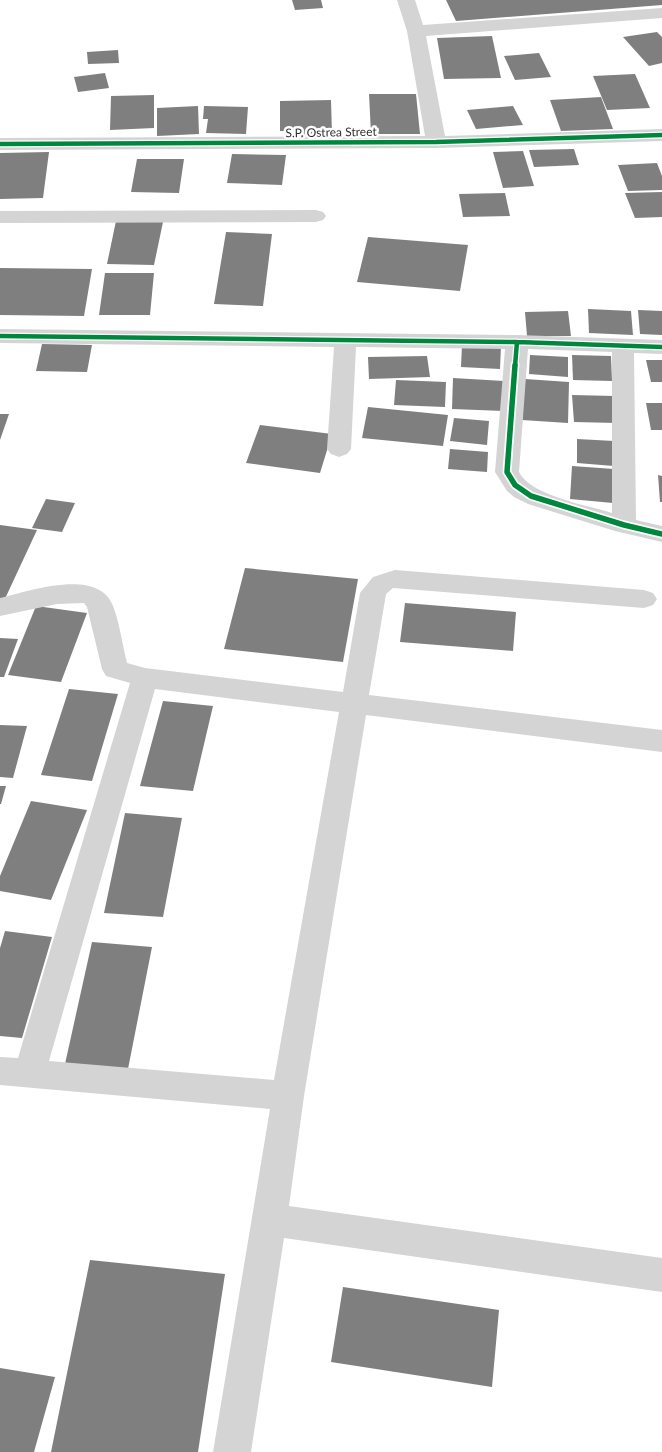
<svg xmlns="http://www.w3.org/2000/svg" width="662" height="1452" font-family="Lato,sans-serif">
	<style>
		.building { fill: #7f7f7f }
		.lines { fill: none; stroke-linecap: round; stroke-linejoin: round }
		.minor { fill: #d4d4d4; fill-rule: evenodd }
		.cycleway-far1-casing { stroke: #fff; stroke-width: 7 }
		.cycleway-casing { stroke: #fff; stroke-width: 9 }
		.cycleway-far1 { stroke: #00873e; stroke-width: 4.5 }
		.cycleway { stroke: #00873e; stroke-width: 5.5 }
		.labels { text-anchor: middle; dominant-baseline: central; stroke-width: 5; stroke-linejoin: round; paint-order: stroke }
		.far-street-label { font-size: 12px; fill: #303030; stroke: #fff }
	</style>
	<rect width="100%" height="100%" fill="#fff"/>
	<path class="building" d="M 292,0 L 321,0 L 323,8 L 295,10 Z
		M 446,0 L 662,0 L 662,5 L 456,21 Z
		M 657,32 L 662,37 L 662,63 L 649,66 L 623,37 Z
		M 492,36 L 501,78 L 444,79 L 437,38 Z
		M 118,50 L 119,63 L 88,64 L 87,52 Z
		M 539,53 L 551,77 L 515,80 L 504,56 Z
		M 105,73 L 109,88 L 78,92 L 74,77 Z
		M 635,74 L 650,108 L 607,110 L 593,76 Z
		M 369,94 L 416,94 L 420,134 L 371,134 Z
		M 154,95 L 154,128 L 110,130 L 111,96 Z
		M 601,97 L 613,129 L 561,131 L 550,100 Z
		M 331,100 L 332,135 L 296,136 L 296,131 L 280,131 L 280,101 Z
		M 198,106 L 199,134 L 157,136 L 157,108 Z
		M 204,106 L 248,107 L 246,134 L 206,133 L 208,119 L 203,119 Z
		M 513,106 L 523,125 L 476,129 L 467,110 Z
		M 574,149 L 579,165 L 534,167 L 529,150 Z
		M 523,151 L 534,186 L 503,188 L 493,152 Z
		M 49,152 L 43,198 L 0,199 L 0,153 Z
		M 232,154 L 286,155 L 282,185 L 227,183 Z
		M 137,159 L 184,159 L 179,193 L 131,192 Z
		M 657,163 L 662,176 L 662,190 L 628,191 L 618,165 Z
		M 662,192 L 662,217 L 635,218 L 625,193 Z
		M 505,193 L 510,216 L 463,217 L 459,194 Z
		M 116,221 L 163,222 L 154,265 L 107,264 Z
		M 226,232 L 272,234 L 263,306 L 214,304 Z
		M 368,237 L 468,245 L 460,291 L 357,282 Z
		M 0,268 L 92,269 L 84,316 L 0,315 Z
		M 105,273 L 154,273 L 150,315 L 99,315 Z
		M 588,309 L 631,311 L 633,335 L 589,333 Z
		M 638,310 L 662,311 L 662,335 L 640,334 Z
		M 568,311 L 571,336 L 527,336 L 525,312 Z
		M 42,344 L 92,345 L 87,372 L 36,371 Z
		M 462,344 L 501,346 L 500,369 L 461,367 Z
		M 530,355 L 568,357 L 568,377 L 529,374 Z
		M 572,355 L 611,356 L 612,381 L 573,380 Z
		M 427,356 L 430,377 L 369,379 L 368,357 Z
		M 646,360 L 662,360 L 662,382 L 651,382 Z
		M 453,378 L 504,381 L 504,411 L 452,409 Z
		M 525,379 L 569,382 L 568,423 L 522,420 Z
		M 396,380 L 446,382 L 445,407 L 394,405 Z
		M 572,395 L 615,396 L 617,423 L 574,422 Z
		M 646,403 L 662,403 L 662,430 L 651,430 Z
		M 368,407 L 448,415 L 443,446 L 362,438 Z
		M 0,414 L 9,414 L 0,440 Z
		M 454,418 L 489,421 L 487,445 L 450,441 Z
		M 260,425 L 332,434 L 320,473 L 246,463 Z
		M 577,439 L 614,441 L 614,466 L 577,463 Z
		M 450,449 L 488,452 L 487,472 L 448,469 Z
		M 572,466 L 614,469 L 613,503 L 570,499 Z
		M 658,475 L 662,476 L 662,502 L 660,502 Z
		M 46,499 L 75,503 L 62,532 L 32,528 Z
		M 0,525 L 37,530 L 3,603 L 0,603 Z
		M 245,568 L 358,579 L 343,662 L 224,649 Z
		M 405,603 L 516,612 L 513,651 L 400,642 Z
		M 36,606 L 87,613 L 61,682 L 8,675 Z
		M 0,638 L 18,639 L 4,677 L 0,677 Z
		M 69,689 L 118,694 L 92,781 L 41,775 Z
		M 163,701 L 213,706 L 193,791 L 140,786 Z
		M 0,725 L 27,726 L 13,778 L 0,777 Z
		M 0,786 L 6,786 L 1,804 L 0,804 Z
		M 31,801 L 87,810 L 51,900 L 0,891 L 0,876 Z
		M 125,813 L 182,818 L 163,917 L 104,913 Z
		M 5,931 L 52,937 L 22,1038 L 0,1036 L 0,948 Z
		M 92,942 L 152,947 L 128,1069 L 65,1064 Z
		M 90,1260 L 225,1274 L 198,1452 L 51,1452 Z
		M 343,1287 L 499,1310 L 492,1387 L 331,1362 Z
		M 0,1368 L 55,1377 L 34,1452 L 0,1452 Z"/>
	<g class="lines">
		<path class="minor" d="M 397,0 L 415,0 L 423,25 L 662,8 L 662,18 L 426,36 L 445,136 L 662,129 L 662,141 L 436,148 L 0,150 L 0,138 L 425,136 L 407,31 Z
			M 316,210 L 323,212 L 326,216 L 323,220 L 316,222 L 0,223 L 0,211 Z
			M 0,329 L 517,335 L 662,340 L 662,354 L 634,353 L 636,520 L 662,526 L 662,542 L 615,531 L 528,504 L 514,497 L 507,491 L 495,472 L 505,349 L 356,347 L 351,449 L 347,454 L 339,457 L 331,454 L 327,449 L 334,347 L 0,343 ZM 528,349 L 612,352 L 612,513 C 587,505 531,496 519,472 Z
			M 395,570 L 644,590 L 653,593 L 657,599 L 653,605 L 644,608 L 393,588 L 386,594 L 369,695 L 662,730 L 662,752 L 366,715 L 304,1096 L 289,1206 L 662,1258 L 662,1292 L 284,1238 L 251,1452 L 213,1452 L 270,1109 L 0,1085 L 0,1057 L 18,1058 L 130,683 L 106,676 L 102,669 L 87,607 L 84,603 L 57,604 L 0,616 L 0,598 C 30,591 98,567 113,606 C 120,624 122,644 127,663 L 145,668 L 343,692 L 360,593 L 373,577 ZM 155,689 L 339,712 L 274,1080 L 49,1061 Z"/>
		<g class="cycleway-far1-casing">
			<path id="cycleway-far1" d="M 0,144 L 436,142 L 662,135
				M 0,336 L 517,342 L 662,347
				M 515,366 L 517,342"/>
		</g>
		<g class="cycleway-casing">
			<path id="cycleway" d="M 515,365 L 507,472 L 515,485 L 531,496 L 624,525 L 662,534"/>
		</g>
		<use href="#cycleway-far1" class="cycleway-far1"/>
		<use href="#cycleway" class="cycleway"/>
	</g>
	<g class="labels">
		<g class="far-street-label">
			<text transform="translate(331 132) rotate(-1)">S.P. Ostrea Street</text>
		</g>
	</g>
</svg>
